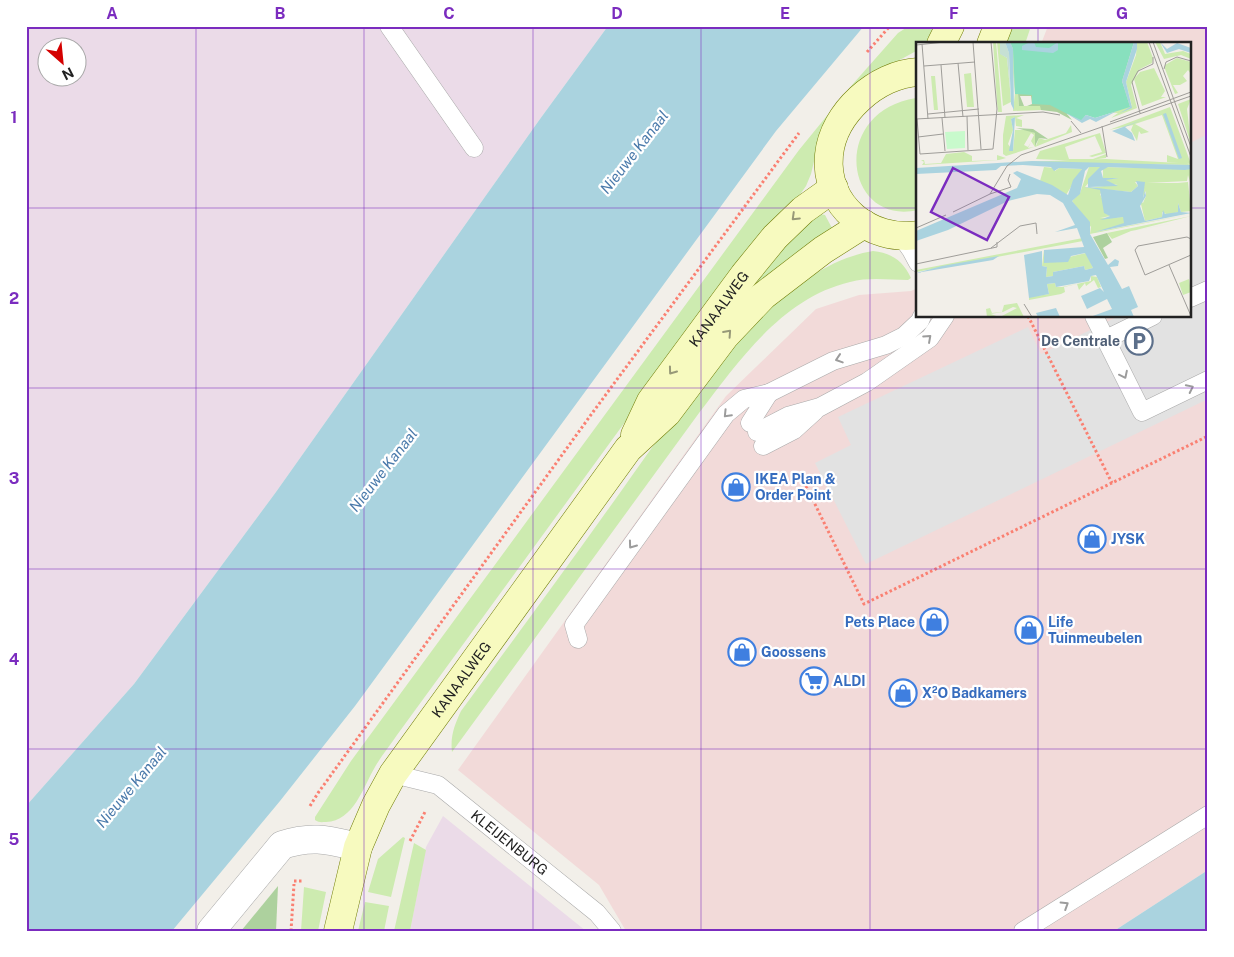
<svg xmlns="http://www.w3.org/2000/svg" width="1234" height="957" font-family="'Public Sans',sans-serif">
	<style>
		.commercial { fill: #f2dad9 }
		.industrial { fill: #ebdbe8; fill-rule: evenodd }
		.grass { fill: #cdebb0 }
		.forest { fill: #add19e }
		.parking { fill: #e2e2e2 }
		.water { fill: #aad3df }
		.lines { fill: none; stroke-linecap: round; stroke-linejoin: round }
		.lane-casing { stroke: #a9a9a9; stroke-width: 19 }
		.street-casing { stroke: #a9a9a9; stroke-width: 29 }
		.secondary-casing { stroke: #707d05; stroke-width: 29 }
		.path { stroke: #fa8072; stroke-width: 3; stroke-dasharray: 2.5 2.5; stroke-linecap: butt }
		.lane { stroke: #fff; stroke-width: 18 }
		.street { stroke: #fff; stroke-width: 28 }
		.secondary { stroke: #f7fabf; stroke-width: 28 }
		.oneway { stroke: #979978 }
		.oneway2 { stroke: #9c9c9c }
		.grid { fill: none; stroke: #7b2cbf; stroke-width: 1; stroke-opacity: 0.55 }
		.labels { text-anchor: middle; dominant-baseline: central; stroke-width: 4.5; stroke-linejoin: round; paint-order: stroke }
		.street-label { font-size: 14px; fill: #222; stroke: #fff }
		.service-label { font-size: 14px; font-weight: bold; fill: #4e5e75; stroke: #fff; text-anchor: end }
		.shop-label { font-size: 14px; font-weight: bold; fill: #366cbe; stroke: #fff; text-anchor: start }
		.water-label { font-size: 15px; font-style: italic; fill: #4a7aab; stroke: #fff }
		.inset-road { fill: none; stroke: #9f9d99; stroke-width: 1 }
		.view { fill: #7b2cbf; fill-opacity: 0.15; stroke: #7b2cbf; stroke-width: 2.5 }
		.inset-edge { fill: none; stroke: #222; stroke-width: 2.5 }
		.neatline { fill: none; stroke: #7b2cbf; stroke-width: 2 }
		.grid-label { font-size: 16px; text-anchor: middle; font-weight: bold; fill: #7b2cbf }
	</style>
	<rect width="100%" height="100%" fill="#f2efe9"/>
	<path class="commercial" d="M 1048,26 L 1208,26 L 1208,870 L 1114,931 L 626,931 L 599,885 L 458,770 L 726,396 L 816,309 L 859,295 L 911,291 L 918,288 L 918,316 L 1190,316 L 1190,44 L 1041,44 Z"/>
	<path class="industrial" d="M 26,26 L 608,26 L 540,119 L 276,492 L 134,684 L 26,806 ZM 48,48 L 78,48 L 78,78 L 48,78 Z
		M 443,816 L 586,931 L 410,931 L 426,847 Z"/>
	<path class="grass" d="M 909,26 L 935,27 L 930,38 L 924,44 L 918,44 L 918,50 L 896,62 L 819,140 L 811,174 L 806,186 L 799,196 L 762,234 L 397,735 C 390,746 381,756 375,767 C 363,787 354,821 326,822 C 322,822 319,823 315,820 L 315,817 L 351,761 L 799,150 L 852,85 L 898,33 Z
		M 1013,26 L 1031,26 L 1025,44 L 1011,44 L 1006,41 Z
		M 916,98 L 918,98 L 918,210 C 845,227 828,112 916,98 Z
		M 820,214 L 825,215 L 832,228 L 757,286 L 752,282 L 795,232 Z
		M 873,251 C 892,253 903,261 911,278 L 908,280 C 889,280 869,277 850,282 C 782,298 739,361 699,413 L 452,752 C 450,736 455,724 461,711 C 509,646 557,581 604,515 C 664,433 766,268 873,251 Z
		M 403,837 L 405,838 L 391,897 L 368,892 L 378,859 Z
		M 414,843 L 426,850 L 410,931 L 394,931 Z
		M 304,887 L 326,892 L 318,931 L 301,931 Z
		M 365,902 L 389,906 L 384,931 L 358,931 Z"/>
	<path class="forest" d="M 278,886 L 276,931 L 241,931 Z"/>
	<path class="parking" d="M 1208,134 L 1208,399 L 866,564 L 815,463 L 851,445 L 838,417 L 1028,327 L 1041,354 L 1119,316 L 1190,316 L 1190,143 Z"/>
	<path class="water" d="M 608,26 L 864,26 L 776,131 L 355,706 L 280,801 L 172,931 L 26,931 L 26,806 L 134,684 L 276,492 L 540,119 Z
		M 1208,870 L 1208,931 L 1114,931 Z"/>
	<g class="lines">
		<g class="lane-casing">
			<g id="lane">
				<path d="M 389,26 L 474,148"/>
				<path d="M 901,236 L 911,250 L 918,263"/>
				<path d="M 1190,298 L 1208,290"/>
				<path d="M 1094,316 L 1142,412 L 1208,380"/>
				<path d="M 1106,339 L 1153,316"/>
				<path d="M 750,423 L 769,393"/>
				<path d="M 757,432 L 788,416 L 820,407 L 867,382 L 930,338 L 945,316"/>
				<path d="M 763,446 L 794,430 L 815,411"/>
				<path d="M 578,639 L 574,625 L 726,414 L 744,399 L 769,393 L 833,361 L 886,345 L 904,336 L 920,321 L 922,316"/>
				<path id="s1" d="M 393,774 L 438,785 L 597,913 L 612,931"/>
				<path d="M 1023,931 L 1208,815"/>
			</g>
		</g>
		<g class="street-casing">
			<path id="street" d="M 211,931 L 282,845 C 313,835 328,840 358,847"/>
		</g>
		<g class="secondary-casing">
			<g id="secondary">
				<path d="M 941,44 L 950,26"/>
				<path d="M 991,44 L 998,26"/>
				<path d="M 918,72 C 877,74 833,113 829,155 C 824,206 870,242 918,235"/>
				<path id="s2" d="M 635,435 L 651,401 L 744,275 L 775,237 L 803,210 L 834,188"/>
				<path id="s3" d="M 338,931 L 358,847 L 376,805 L 393,774 L 628,449 L 667,413 L 725,336 L 763,296 L 823,250 L 864,224"/>
			</g>
		</g>
		<path class="path" d="M 867,52 L 890,26
			M 1028,316 L 1112,483
			M 806,486 L 864,604 L 1208,436
			M 310,806 L 318,793 L 593,412 L 799,133
			M 410,841 L 426,810
			M 294,881 L 304,881
			M 291,931 L 294,884"/>
		<use href="#lane" class="lane"/>
		<use href="#street" class="street"/>
		<use href="#secondary" class="secondary"/>
	</g>
	<defs><path id="oneway-chevron" d="M-2-3.5L2.5 0L-2 3.5" fill="none" stroke-width="1.6" stroke-linecap="round" stroke-linejoin="round" transform="scale(1.25)"/></defs>
	<g class="oneway">
		<use href="#oneway-chevron" transform="translate(795 217) rotate(136)"/>
		<use href="#oneway-chevron" transform="translate(728 333) rotate(-48)"/>
		<use href="#oneway-chevron" transform="translate(672 371) rotate(126)"/>
	</g>
	<g class="oneway2">
		<use href="#oneway-chevron" transform="translate(928 338) rotate(-42)"/>
		<use href="#oneway-chevron" transform="translate(839 359) rotate(162)"/>
		<use href="#oneway-chevron" transform="translate(1124 375) rotate(64)"/>
		<use href="#oneway-chevron" transform="translate(1190 388) rotate(-26)"/>
		<use href="#oneway-chevron" transform="translate(727 414) rotate(134)"/>
		<use href="#oneway-chevron" transform="translate(632 545) rotate(126)"/>
		<use href="#oneway-chevron" transform="translate(1065 905) rotate(-32)"/>
	</g>
	<path class="grid" d="M 196,26 L 196,931M 364,26 L 364,931M 533,26 L 533,931M 701,26 L 701,931M 870,26 L 870,931M 1038,26 L 1038,44M 26,208 L 918,208M 1190,208 L 1208,208M 1038,316 L 1038,931M 26,388 L 1208,388M 26,569 L 1208,569M 26,749 L 1208,749"/>
	<defs>
		<g id="parking-ring" transform="scale(1.4375)"><circle r="9.5" fill="#fff" stroke="#5c6f8a" stroke-width="1.5"/><path d="M-3.5-5.5H1a3.5 3.5 0 0 1 0 7H-1V5.5H-3.5ZM-1-3.4V-.6H.8a1.4 1.4 0 0 0 0-2.8Z" fill="#5c6f8a"/></g>
		<g id="shop-ring" transform="scale(1.4375)"><circle r="9.5" fill="#fff" stroke="#3f7fe0" stroke-width="1.5"/><path d="M-5-2.5h2.3a2.7 3.5 0 0 1 5.4 0H5L5.5 6h-11ZM-1.5-2.5h3a1.5 2.3 0 0 0-3 0Z" fill="#3f7fe0"/></g>
		<g id="supermarket-ring" transform="scale(1.4375)"><circle r="9.5" fill="#fff" stroke="#3f7fe0" stroke-width="1.5"/><path d="M-6-5.5h2.5l.6 2H6L4.5 2H-2.5L-4.4-4H-6ZM-1.5 3.2a1.3 1.3 0 1 0 .1 0ZM3 3.2a1.3 1.3 0 1 0 .1 0Z" fill="#3f7fe0"/></g>
	</defs>
	<g fill-rule="evenodd">
		<use href="#parking-ring" x="1139" y="341"/>
		<use href="#shop-ring" x="736" y="487"/>
		<use href="#shop-ring" x="1092" y="539"/>
		<use href="#shop-ring" x="934" y="622"/>
		<use href="#shop-ring" x="1029" y="630"/>
		<use href="#shop-ring" x="742" y="652"/>
		<use href="#supermarket-ring" x="814" y="681"/>
		<use href="#shop-ring" x="903" y="693"/>
	</g>
	<g class="labels">
		<g class="street-label">
			<text stroke="none"><textPath href="#s2" startOffset="152">KANAALWEG</textPath></text>
			<text stroke="none"><textPath href="#s3" startOffset="284">KANAALWEG</textPath></text>
			<text stroke="none"><textPath href="#s1" startOffset="138">KLEIJENBURG</textPath></text>
		</g>
		<g class="service-label">
			<text x="1120" y="341">De Centrale</text>
		</g>
		<g class="shop-label">
			<text x="755" y="479">IKEA Plan &amp;<tspan x="755" dy="16">Order Point</tspan></text>
			<text x="1111" y="539">JYSK</text>
			<text x="915" y="622" text-anchor="end">Pets Place</text>
			<text x="1048" y="622">Life<tspan x="1048" dy="16">Tuinmeubelen</tspan></text>
			<text x="761" y="652">Goossens</text>
			<text x="833" y="681">ALDI</text>
			<text x="922" y="693">X²O Badkamers</text>
		</g>
		<g class="water-label">
			<text transform="translate(634 152) rotate(-52)">Nieuwe Kanaal</text>
			<text transform="translate(383 470) rotate(-52)">Nieuwe Kanaal</text>
			<text transform="translate(131 787) rotate(-50)">Nieuwe Kanaal</text>
		</g>
	</g>
	<g transform="translate(916 42)">
		<rect width="275" height="275" fill="#f2efe9"/>
		<path d="M 77,0 L 80,0 L 86,70 L 82,70 L 81,60 ZM 81,0 L 84,0 L 85,12 L 91,16 L 94,47 L 95,60 L 87,64 ZM 94,0 L 118,50 L 102,50 L 103,64 L 125,64 L 125,68 L 97,69 L 99,51 ZM 213,0 L 218,0 L 206,40 L 216,65 L 210,40 L 220,13 L 221,0 L 231,0 L 237,16 L 236,21 L 224,27 L 215,43 L 221,66 L 195,76 L 202,71 L 151,68 ZM 239,0 L 244,0 L 249,12 L 267,9 L 275,12 L 275,17 L 265,13 L 248,17 ZM 261,16 L 275,20 L 275,32 L 272,28 L 267,34 L 271,39 L 264,43 L 257,43 L 262,51 L 259,52 L 249,27 L 249,23 ZM 238,26 L 249,49 L 245,55 L 250,55 L 226,64 L 218,37 L 224,30 ZM 55,31 L 58,65 L 51,65 L 48,32 ZM 15,34 L 19,34 L 22,68 L 18,68 ZM 275,57 L 271,67 L 275,102 L 262,62 ZM 254,65 L 275,122 L 251,120 L 251,113 L 262,117 L 246,73 L 219,82 L 233,90 L 225,92 L 223,89 L 221,99 L 215,88 L 217,83 L 193,88 ZM 108,73 L 100,76 L 106,78 L 106,85 L 100,84 L 99,75 L 95,77 L 97,88 L 92,102 L 97,109 L 99,88 L 111,88 L 119,91 L 120,104 L 123,96 L 129,98 L 150,91 L 155,83 L 156,90 L 119,105 L 115,99 L 118,93 L 115,91 L 108,103 L 112,105 L 115,100 L 112,106 L 118,105 L 90,114 L 87,112 L 87,93 L 90,74 ZM 184,91 L 190,111 L 176,115 L 173,114 L 186,110 L 179,94 L 149,105 L 153,117 L 177,117 L 190,112 L 190,116 L 165,119 L 120,117 L 124,109 ZM 48,110 L 56,114 L 56,119 L 81,118 L 81,113 L 90,116 L 83,118 L 6,123 L 8,120 L 5,118 L 8,118 L 9,122 L 25,121 L 30,112 ZM 190,117 L 263,121 L 269,121 L 275,123 L 105,120 ZM 128,125 L 138,126 L 139,129 L 143,126 L 166,127 L 150,153 L 124,139 ZM 173,125 L 186,125 L 169,145 L 190,148 L 184,152 L 194,174 L 184,176 L 208,175 L 208,183 L 179,190 L 275,172 L 174,192 L 175,185 L 156,159 L 164,151 ZM 187,125 L 275,127 L 275,143 L 272,133 L 271,139 L 231,141 L 262,141 L 263,157 L 262,141 L 272,140 L 275,169 L 265,170 L 262,161 L 262,170 L 252,173 L 246,170 L 246,175 L 229,179 L 224,158 L 227,161 L 230,154 L 230,149 L 226,156 L 228,140 L 219,140 L 222,144 L 215,150 L 174,146 L 202,142 L 193,142 L 189,137 L 203,137 L 187,136 ZM 275,174 L 220,188 L 275,178 L 215,189 L 196,197 L 191,191 ZM 167,196 L 167,199 L 0,230 L 0,228 ZM 128,208 L 128,221 L 170,211 L 177,226 L 169,228 L 168,224 L 137,230 L 137,234 L 130,235 L 131,225 L 126,224 ZM 175,234 L 181,235 L 185,245 L 182,246 L 178,238 L 170,244 L 169,241 L 163,248 L 161,242 L 148,245 L 149,250 L 145,252 L 113,258 L 113,255 L 133,252 L 131,242 L 139,241 L 140,245 L 146,245 L 175,239 ZM 273,237 L 275,250 L 267,253 L 263,241 ZM 101,261 L 108,275 L 84,275 L 101,266 L 97,265 L 87,270 L 74,272 L 72,271 L 83,275 L 71,275 L 70,267 L 74,266 L 76,271 L 86,270 L 88,263 Z" fill="#cdebb0"/>
		<path d="M 118,50 L 169,70 L 151,72 L 156,78 L 141,70 L 125,68 L 124,64 L 111,64 L 116,62 L 115,54 L 104,54 L 108,64 L 103,64 L 102,51 ZM 100,86 L 117,87 L 132,97 L 123,96 L 119,104 L 119,91 ZM 191,191 L 196,200 L 187,206 L 192,216 L 189,217 L 177,195 Z" fill="#add19e"/>
		<path d="M 84,0 L 89,0 L 93,11 L 94,47 L 91,16 L 84,12 Z" fill="#c6e0d4"/>
		<path d="M 49,89 L 49,106 L 31,107 L 29,90 Z" fill="#c8facc"/>
		<path d="M 94,0 L 218,0 L 206,39 L 214,65 L 179,76 L 170,73 L 165,79 L 134,63 L 116,62 L 116,53 L 99,52 L 97,7 Z" fill="#88e0be"/>
		<path d="M 89,0 L 94,0 L 97,7 L 98,68 L 95,62 L 93,11 ZM 114,0 L 118,0 L 120,5 L 133,6 L 142,0 L 142,8 L 137,11 L 106,8 L 106,4 ZM 218,0 L 221,0 L 221,7 L 210,40 L 216,66 L 204,71 L 214,65 L 206,39 ZM 244,0 L 251,7 L 261,1 L 275,6 L 275,11 L 263,7 L 251,11 ZM 201,69 L 180,80 L 174,77 L 166,81 L 150,71 L 165,78 L 170,73 L 179,76 ZM 250,71 L 266,116 L 263,117 L 247,72 ZM 99,75 L 97,109 L 93,109 L 97,88 L 95,77 ZM 226,78 L 209,85 L 216,91 L 219,99 L 196,89 ZM 116,119 L 275,123 L 275,127 L 269,128 L 192,125 L 185,129 L 187,136 L 203,136 L 190,138 L 202,144 L 173,145 L 215,150 L 222,144 L 220,139 L 229,140 L 227,156 L 229,149 L 230,154 L 224,164 L 229,179 L 246,175 L 247,168 L 249,172 L 262,170 L 262,161 L 265,170 L 275,171 L 179,190 L 208,181 L 207,175 L 184,178 L 194,174 L 188,171 L 184,148 L 169,145 L 172,145 L 172,137 L 184,125 L 173,125 L 169,129 L 164,152 L 156,159 L 174,180 L 174,192 L 192,223 L 199,217 L 203,219 L 202,224 L 194,225 L 206,247 L 213,244 L 222,265 L 215,268 L 218,275 L 174,275 L 196,267 L 191,257 L 171,267 L 165,254 L 184,246 L 188,250 L 180,233 L 175,234 L 173,239 L 140,245 L 139,241 L 131,242 L 133,252 L 113,256 L 108,213 L 126,209 L 126,224 L 131,225 L 130,235 L 137,234 L 137,230 L 168,224 L 169,228 L 177,226 L 169,211 L 155,214 L 152,220 L 128,221 L 128,208 L 168,205 L 161,186 L 139,190 L 159,183 L 147,161 L 134,153 L 121,152 L 92,159 L 32,188 L 0,199 L 0,189 L 101,146 L 105,137 L 97,131 L 101,129 L 136,143 L 152,153 L 157,138 L 166,127 L 143,126 L 138,129 L 135,125 L 107,123 L 85,124 L 80,128 L 0,132 L 0,126 ZM 83,214 L 77,218 L 0,231 L 26,224 ZM 140,266 L 144,275 L 122,275 L 120,271 Z" fill="#aad3df"/>
		<path class="inset-road" d="M 57,0 L 65,107M 233,0 L 275,115M 237,0 L 275,105M 6,2 L 12,77M 0,3 L 29,0M 42,21 L 47,75M 25,23 L 29,76M 8,24 L 59,20M 248,27 L 250,20 L 261,15 L 275,19M 224,71 L 216,40 L 222,29 L 237,22 L 237,15M 12,72 L 63,67M 51,74 L 52,108M 26,76 L 29,109M 0,77 L 127,70 L 144,73M 1,77 L 4,112 L 77,107 L 81,67 L 75,0M 155,79 L 165,91M 194,80 L 275,50M 186,84 L 191,115M 2,95 L 27,92M 74,152 L 95,145 L 92,138 L 94,132M 37,170 L 74,152 L 91,124 L 105,113 L 275,54M 0,186 L 30,173M 275,197 L 271,195 L 222,204 L 219,208 L 229,233 L 275,213M 75,206 L 104,184 L 120,181 L 121,192M 0,222 L 81,205 L 81,200M 253,223 L 275,274 L 272,275M 108,262 L 116,275"/>
		<path class="view" d="M 37,126 L 93,155 L 71,198 L 15,170 Z"/>
		<rect width="275" height="275" class="inset-edge"/>
	</g>
	<rect width="1234" height="957" fill="none" stroke="#ffffff" stroke-width="55"/>
	<g transform="translate(62 62) rotate(153)"><circle r="24" fill="#ffffff" stroke="#a7a7a7"/>
	<path d="M0-4L9 19L0 12L-9 19Z" fill="#d40000"/>
	<text y="-8" font-size="14" font-weight="bold" text-anchor="middle" fill="#222222">N</text>
	</g>
	<rect x="28" y="28" width="1178" height="902" class="neatline"/>
	<g class="grid-label">
		<text x="112" y="19">A</text>
		<text x="280" y="19">B</text>
		<text x="449" y="19">C</text>
		<text x="617" y="19">D</text>
		<text x="785" y="19">E</text>
		<text x="954" y="19">F</text>
		<text x="1122" y="19">G</text>
		<text x="14" y="123">1</text>
		<text x="14" y="304">2</text>
		<text x="14" y="484">3</text>
		<text x="14" y="665">4</text>
		<text x="14" y="845">5</text>
	</g>
</svg>
